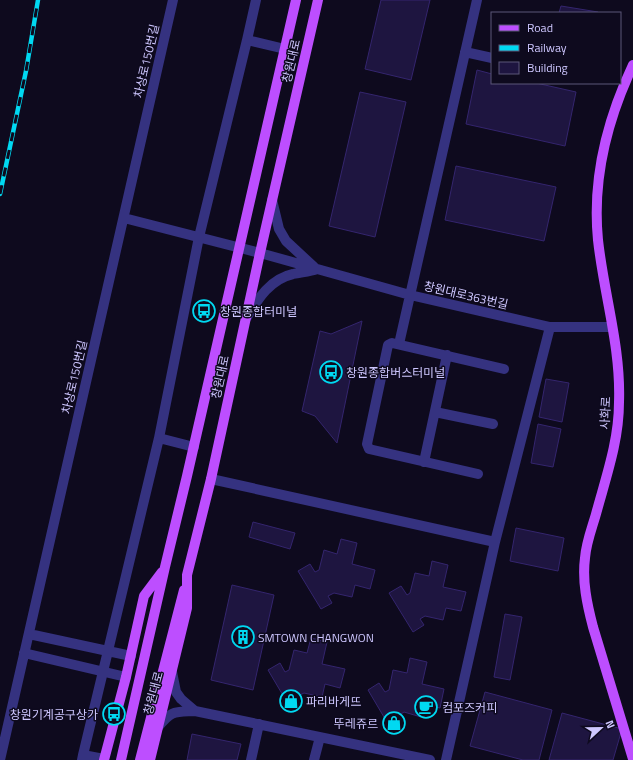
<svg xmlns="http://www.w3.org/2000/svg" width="633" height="760" font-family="'Titillium Web','Noto Sans KR',sans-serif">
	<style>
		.building { fill: #1e1540; stroke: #34256e }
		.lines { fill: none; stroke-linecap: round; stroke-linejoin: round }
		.minor { stroke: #353280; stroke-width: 10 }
		.major { stroke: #bd4eff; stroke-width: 10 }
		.rail-casing { stroke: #00d9f2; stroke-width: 4.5 }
		.rail { stroke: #0e0a1e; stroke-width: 3; stroke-dasharray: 9; stroke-linecap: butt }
		.labels { text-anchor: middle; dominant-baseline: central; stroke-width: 3; stroke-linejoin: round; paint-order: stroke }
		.street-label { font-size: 12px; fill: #cec7ff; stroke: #0e0a1e }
		.poi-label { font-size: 12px; fill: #cec7ff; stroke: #0e0a1e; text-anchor: start }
	</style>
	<rect width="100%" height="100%" fill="#0e0a1e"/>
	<path class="building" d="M 381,0 L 430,0 L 411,80 L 365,69 Z
		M 561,6 L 598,12 L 598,13 L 559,13 Z
		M 477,70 L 492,74 L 492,83 L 536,83 L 576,92 L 565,146 L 466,124 Z
		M 360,92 L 406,102 L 375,237 L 329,226 Z
		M 456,166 L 556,187 L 544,241 L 445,220 Z
		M 362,321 L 337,443 L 315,416 L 302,411 L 320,331 L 331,334 Z
		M 546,379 L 569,383 L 562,422 L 539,417 Z
		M 538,424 L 561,429 L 553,467 L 531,463 Z
		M 253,522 L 295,533 L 290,549 L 249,537 Z
		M 516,528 L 564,538 L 558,571 L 510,561 Z
		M 341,539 L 357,543 L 352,564 L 375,570 L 370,589 L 355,585 L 352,597 L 334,593 L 328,596 L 332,603 L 321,609 L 298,571 L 310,564 L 315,572 L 319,570 L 324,550 L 337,554 Z
		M 432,561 L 448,565 L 443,587 L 466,592 L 461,611 L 446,608 L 443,620 L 425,616 L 420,619 L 424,625 L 413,632 L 389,593 L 401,586 L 407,595 L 410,593 L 415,573 L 429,576 Z
		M 232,585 L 274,595 L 253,690 L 211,680 Z
		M 505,614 L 522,617 L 510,680 L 494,677 Z
		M 311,638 L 327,642 L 322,664 L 345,669 L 340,688 L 325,684 L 322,697 L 304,693 L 298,696 L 302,702 L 291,709 L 268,670 L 280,663 L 285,672 L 289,670 L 294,650 L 307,653 Z
		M 410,658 L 427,662 L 422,684 L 444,689 L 440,708 L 424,704 L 421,717 L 404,712 L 398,716 L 402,722 L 391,729 L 368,690 L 379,683 L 385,692 L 389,690 L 393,670 L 407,673 Z
		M 485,692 L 552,710 L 539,760 L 523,760 L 470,746 Z
		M 562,713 L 622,729 L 613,760 L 549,760 Z
		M 192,734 L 241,744 L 237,760 L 187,760 Z"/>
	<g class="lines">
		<path class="minor" d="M 247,40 L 256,0
			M 465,52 L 492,58
			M 272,200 L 279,229 L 286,241 L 314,267
			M 124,218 L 260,253 L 410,295 L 550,327 L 612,327
			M 247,317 C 258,299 270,279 293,274 C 301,272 309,272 317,269
			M 399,344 L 477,0
			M 435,412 L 493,424
			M 159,438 L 199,237 L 247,40 L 285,49
			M 424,462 L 447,355
			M 478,474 L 369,449 L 367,444 L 388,345 L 392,343 L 504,369
			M 211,479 L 495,542
			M 29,634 L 131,656
			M 24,653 L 126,677
			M 172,672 L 176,692 L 181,699 L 195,711
			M 158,727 C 172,710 174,712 195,711 L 430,760
			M 83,755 L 159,438 L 194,447
			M 0,760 L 173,0
			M 82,760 L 83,755 L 104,759
			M 251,760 L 259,724
			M 314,760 L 320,737
			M 446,760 L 495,542 L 550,327"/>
		<path class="major" d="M 633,65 C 607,120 592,179 598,240 C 604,295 621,347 619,402 C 619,441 606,477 596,514 C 592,528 586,543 585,558 C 582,581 587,604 593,627 L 633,759
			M 104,760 L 126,677 L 144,596 L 162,572
			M 121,760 L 165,567 L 187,476 L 296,0
			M 140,760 L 184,590
			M 150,760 L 187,608 L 187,575 L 211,479 L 260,253 L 318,0"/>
		<g class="rail-casing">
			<path id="rail" d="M 0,194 L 26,71 L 38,0"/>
		</g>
		<use href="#rail" class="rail"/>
	</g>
	<defs>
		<g id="bus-ring" transform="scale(1.15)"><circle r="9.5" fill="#0e0a1e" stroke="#00d9f2" stroke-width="1.5"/><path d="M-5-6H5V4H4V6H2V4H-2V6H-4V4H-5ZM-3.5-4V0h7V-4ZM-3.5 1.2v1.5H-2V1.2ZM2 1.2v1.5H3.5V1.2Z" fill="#00d9f2"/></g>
		<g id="building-ring" transform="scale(1.15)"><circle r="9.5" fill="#0e0a1e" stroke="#00d9f2" stroke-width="1.5"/><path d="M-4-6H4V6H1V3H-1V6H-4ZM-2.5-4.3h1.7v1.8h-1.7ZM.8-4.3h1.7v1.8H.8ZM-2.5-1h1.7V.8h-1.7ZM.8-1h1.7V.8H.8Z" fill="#00d9f2"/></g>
		<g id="shop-ring" transform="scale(1.15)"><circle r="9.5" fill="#0e0a1e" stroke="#00d9f2" stroke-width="1.5"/><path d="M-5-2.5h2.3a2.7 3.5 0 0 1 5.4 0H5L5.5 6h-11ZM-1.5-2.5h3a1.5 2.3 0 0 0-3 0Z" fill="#00d9f2"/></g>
		<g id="cafe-ring" transform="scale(1.15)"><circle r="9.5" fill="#0e0a1e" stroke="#00d9f2" stroke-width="1.5"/><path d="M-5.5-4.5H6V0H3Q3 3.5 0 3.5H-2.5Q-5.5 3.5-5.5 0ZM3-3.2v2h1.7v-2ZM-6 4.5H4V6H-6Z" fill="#00d9f2"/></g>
	</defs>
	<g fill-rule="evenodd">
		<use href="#bus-ring" x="204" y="311"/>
		<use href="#bus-ring" x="331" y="372"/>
		<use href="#building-ring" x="243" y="637"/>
		<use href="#shop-ring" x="291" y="701"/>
		<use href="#cafe-ring" x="426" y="707"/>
		<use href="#bus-ring" x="114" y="714"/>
		<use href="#shop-ring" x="394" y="723"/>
	</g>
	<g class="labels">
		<g class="street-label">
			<text transform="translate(146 61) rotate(-77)">차상로150번길</text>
			<text transform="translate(291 61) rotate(-77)">창원대로</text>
			<text transform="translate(466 295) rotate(13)">창원대로363번길</text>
			<text transform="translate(74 377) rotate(-77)">차상로150번길</text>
			<text transform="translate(220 377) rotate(-78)">창원대로</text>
			<text transform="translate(605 413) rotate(-87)">사화로</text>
			<text transform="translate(153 693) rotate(-75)">창원대로</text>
		</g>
		<g class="poi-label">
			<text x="220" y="311">창원종합터미널</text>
			<text x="346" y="372">창원종합버스터미널</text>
			<text x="258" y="637">SMTOWN CHANGWON</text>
			<text x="306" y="701">파리바게뜨</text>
			<text x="442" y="707">컴포즈커피</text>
			<text x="98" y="714" text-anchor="end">창원기계공구상가</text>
			<text x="378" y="723" text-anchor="end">뚜레쥬르</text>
		</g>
	</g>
	<rect x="491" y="12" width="130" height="72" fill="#0e0a1e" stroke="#5b5678"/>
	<rect x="499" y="25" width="20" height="6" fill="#bd4eff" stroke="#5b5678"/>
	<text x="527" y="32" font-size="12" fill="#cec7ff">Road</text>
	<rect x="499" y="45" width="20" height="6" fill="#00d9f2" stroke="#5b5678"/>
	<text x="527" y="52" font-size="12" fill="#cec7ff">Railway</text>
	<rect x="499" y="62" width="20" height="12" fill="#1e1540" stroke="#5b5678"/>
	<text x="527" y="72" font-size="12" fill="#cec7ff">Building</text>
	<g transform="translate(601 728) rotate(68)" stroke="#0e0a1e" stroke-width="3" paint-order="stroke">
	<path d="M0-3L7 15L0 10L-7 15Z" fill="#cec7ff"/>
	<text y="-6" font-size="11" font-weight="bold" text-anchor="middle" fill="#cec7ff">N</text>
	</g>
</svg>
